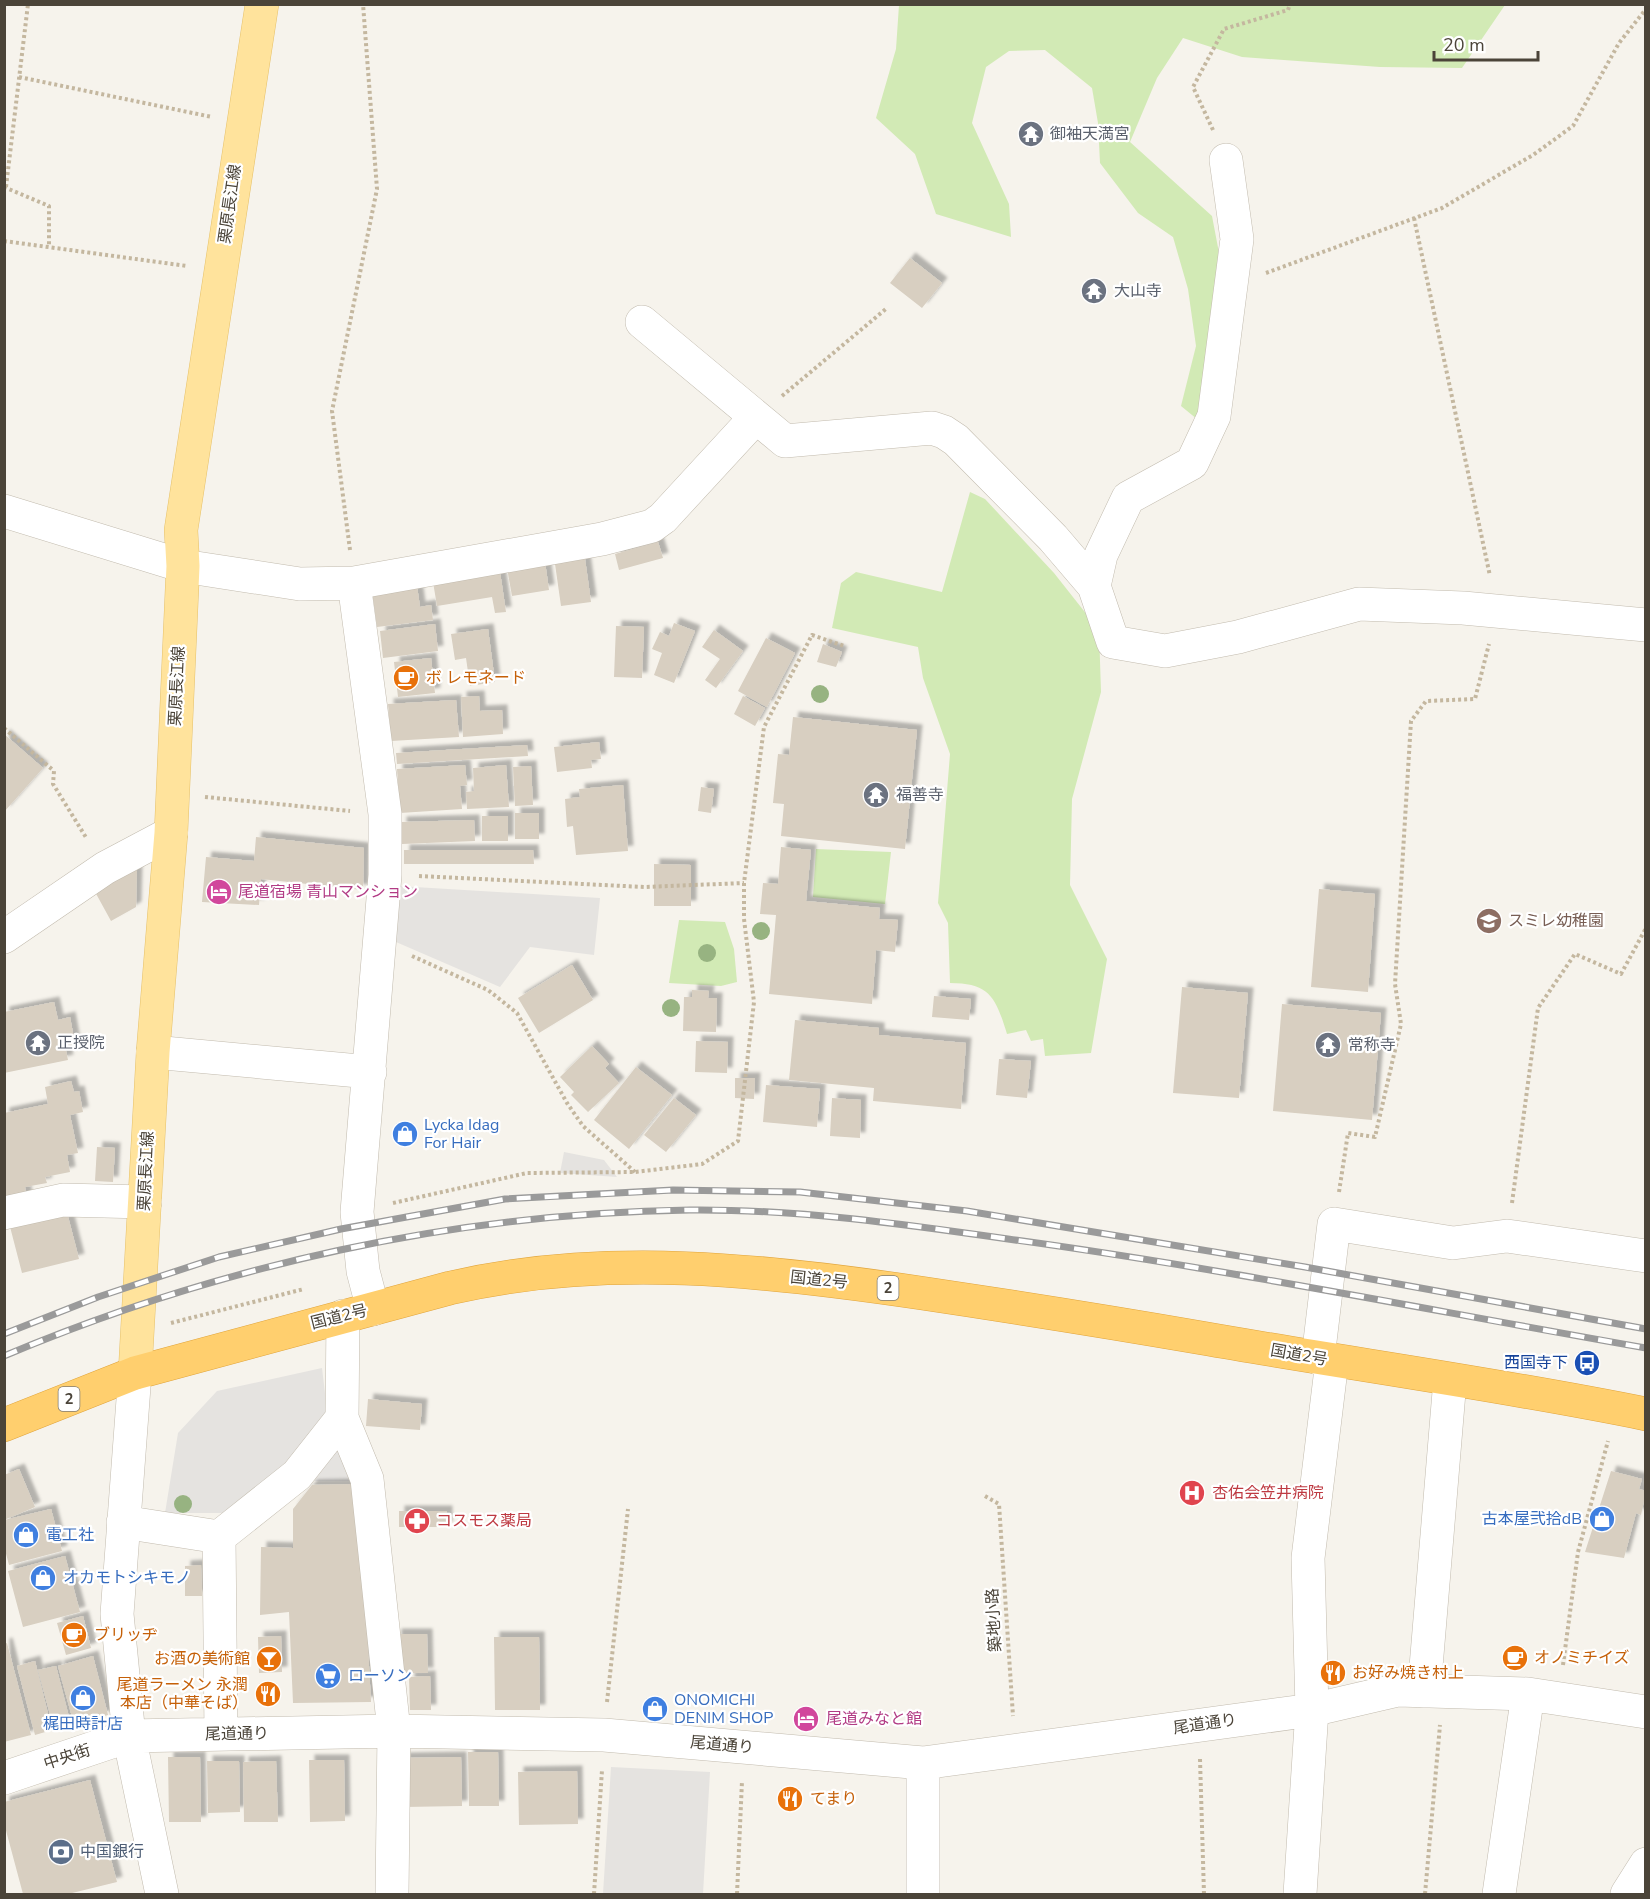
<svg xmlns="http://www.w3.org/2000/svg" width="1650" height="1899" font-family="'Nunito Sans','Noto Sans JP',sans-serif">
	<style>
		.green { fill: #d2eab5 }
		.parking { fill: #e5e3e0 }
		.building { fill: #d8cfc1; filter: url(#shadow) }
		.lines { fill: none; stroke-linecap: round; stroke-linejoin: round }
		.minor-casing { stroke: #c2bbae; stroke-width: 34 }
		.major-casing { stroke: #e6c16a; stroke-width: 34 }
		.highway-casing { stroke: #e0a43c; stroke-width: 34 }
		.path { stroke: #c4b79f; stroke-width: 4; stroke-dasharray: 3 3; stroke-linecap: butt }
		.minor { stroke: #fff; stroke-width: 33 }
		.major { stroke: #ffe39c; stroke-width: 33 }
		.highway { stroke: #ffcf6e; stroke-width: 33 }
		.rail-casing { stroke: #9a9a9a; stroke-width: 7 }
		.rail { stroke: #fff; stroke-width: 4.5; stroke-dasharray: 14; stroke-linecap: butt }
		.tree { fill: #97b381 }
		.labels { text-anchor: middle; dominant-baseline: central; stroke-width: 4.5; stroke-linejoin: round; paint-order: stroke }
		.shield { fill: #fff; stroke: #817c74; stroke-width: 1.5 }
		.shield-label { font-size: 15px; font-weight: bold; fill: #4b4439 }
		.worship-label { font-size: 16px; fill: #5b616d; stroke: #fff; text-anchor: start }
		.street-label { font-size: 16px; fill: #4b4439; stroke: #fff }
		.food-label { font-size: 16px; fill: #c56008; stroke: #fff; text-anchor: start }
		.hotel-label { font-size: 16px; fill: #b23c85; stroke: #fff; text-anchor: start }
		.education-label { font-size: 16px; fill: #785e54; stroke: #fff; text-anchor: start }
		.shop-label { font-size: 16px; fill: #366cbe; stroke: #fff; text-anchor: start }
		.transit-label { font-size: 16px; fill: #164399; stroke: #fff; text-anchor: end }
		.health-label { font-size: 16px; fill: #be3a42; stroke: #fff; text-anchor: start }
		.service-label { font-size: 16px; fill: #4e5e75; stroke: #fff; text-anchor: start }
	</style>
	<defs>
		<filter id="shadow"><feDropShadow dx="5.5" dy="-5.5" stdDeviation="1.5" flood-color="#0004"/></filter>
	</defs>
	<rect width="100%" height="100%" fill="#f6f3ec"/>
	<path class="green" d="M 899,5 L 1505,5 L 1462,68 L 1380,67 L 1242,57 L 1183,38 L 1157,78 L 1130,142 L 1212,216 L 1220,258 L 1203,424 L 1181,406 L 1196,346 L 1188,289 L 1173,237 L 1138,213 L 1100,163 L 1098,123 L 1092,88 L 1045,50 L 1009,51 L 986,67 L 972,123 L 1009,204 L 1011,237 L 936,214 L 915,154 L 876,118 L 896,49 Z
		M 970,492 L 985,499 L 1054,573 L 1099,630 L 1101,692 L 1072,799 L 1070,885 L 1107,959 L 1091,1053 L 1045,1056 L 1043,1039 L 1031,1041 L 1026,1030 L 1007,1034 C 996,999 991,983 950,983 L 948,923 L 938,903 L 950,754 L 923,678 L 918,647 L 832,628 L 841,583 L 856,572 L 942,592 Z
		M 816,849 L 891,852 L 885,904 L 813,897 Z
		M 679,920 L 725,922 L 734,949 L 737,982 L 721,986 L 669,983 Z"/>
	<path class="parking" d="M 398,886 L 600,898 L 594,955 L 530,947 L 500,987 L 396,942 Z
		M 564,1152 L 604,1160 L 617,1177 L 560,1173 Z
		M 322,1368 L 327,1410 L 285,1469 L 231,1513 L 165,1513 L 178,1433 L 217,1391 Z
		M 339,1436 L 365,1481 L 314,1481 Z
		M 611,1767 L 710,1772 L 703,1894 L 603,1894 Z"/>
	<path class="building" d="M 910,258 L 942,283 L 922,308 L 890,283 Z
		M 658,542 L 663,558 L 619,570 L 615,554 Z
		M 585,559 L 591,602 L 561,606 L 555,564 Z
		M 545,562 L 549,590 L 512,596 L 507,568 Z
		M 500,572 L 506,612 L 495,613 L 492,597 L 437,606 L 433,582 Z
		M 417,586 L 420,607 L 431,605 L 433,620 L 377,627 L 372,591 Z
		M 674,623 L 695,631 L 674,683 L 654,675 L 662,653 L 652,649 L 660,632 L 669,636 Z
		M 435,624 L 438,651 L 383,658 L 380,631 Z
		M 616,626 L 644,627 L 642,678 L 614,677 Z
		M 488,629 L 495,682 L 470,686 L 466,658 L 455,660 L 451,634 Z
		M 714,630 L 743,651 L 716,688 L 705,680 L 720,659 L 702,647 Z
		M 766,638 L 795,653 L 767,707 L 738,691 Z
		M 823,644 L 842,652 L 836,667 L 817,662 Z
		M 431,658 L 435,693 L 398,697 L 394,662 Z
		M 479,696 L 480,711 L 502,710 L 503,734 L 463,737 L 461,697 Z
		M 743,696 L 765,708 L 755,726 L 734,714 Z
		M 456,700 L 459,737 L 391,741 L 388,704 Z
		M 793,717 L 917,730 L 905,849 L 781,836 L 784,804 L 773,803 L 778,754 L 789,755 Z
		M 4,734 L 43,768 L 4,812 Z
		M 599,742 L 601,759 L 591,760 L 592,768 L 557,772 L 554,747 Z
		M 527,745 L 528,756 L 397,764 L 396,753 Z
		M 465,765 L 467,785 L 460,786 L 462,809 L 400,813 L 397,769 Z
		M 506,765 L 509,807 L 467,809 L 466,792 L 474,791 L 473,768 Z
		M 531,766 L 533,805 L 515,806 L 513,767 Z
		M 623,785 L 628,851 L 576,855 L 573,826 L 567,827 L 565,799 L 580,797 L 579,789 Z
		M 701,787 L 714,789 L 711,813 L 698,811 Z
		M 515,813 L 539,813 L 539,839 L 515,839 Z
		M 482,816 L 508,816 L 508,841 L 482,841 Z
		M 474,820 L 475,841 L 402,844 L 401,822 Z
		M 256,837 L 364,848 L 363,890 L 261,879 L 259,905 L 202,902 L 206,857 L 254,861 Z
		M 781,847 L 811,850 L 806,901 L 880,908 L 879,919 L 898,920 L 895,952 L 876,950 L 872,1004 L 769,994 L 776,915 L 760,914 L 763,883 L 778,884 Z
		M 404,850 L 533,850 L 534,864 L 404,864 Z
		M 654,864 L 691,865 L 691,906 L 654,906 Z
		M 137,868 L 136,907 L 111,921 L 94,890 Z
		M 1319,889 L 1375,894 L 1368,992 L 1311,987 Z
		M 572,965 L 593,1000 L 539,1033 L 518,998 Z
		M 1182,987 L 1248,993 L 1239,1098 L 1173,1093 Z
		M 692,990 L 709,991 L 708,998 L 717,998 L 716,1032 L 683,1031 L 684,997 L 692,997 Z
		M 934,996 L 971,999 L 969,1020 L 932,1017 Z
		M 54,1002 L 58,1020 L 70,1017 L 75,1044 L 65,1046 L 68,1060 L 4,1073 L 4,1012 Z
		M 1282,1004 L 1381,1013 L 1372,1120 L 1273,1111 Z
		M 795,1020 L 879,1028 L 879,1035 L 966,1043 L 961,1109 L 873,1101 L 874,1088 L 789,1080 Z
		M 696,1041 L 728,1042 L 727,1073 L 695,1072 Z
		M 592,1046 L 609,1064 L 605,1068 L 619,1083 L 588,1112 L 571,1095 L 574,1092 L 560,1077 Z
		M 999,1059 L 1031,1061 L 1027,1098 L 996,1095 Z
		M 636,1067 L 672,1095 L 629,1149 L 594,1120 Z
		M 735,1078 L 755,1078 L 754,1099 L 735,1098 Z
		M 71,1081 L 74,1092 L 79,1091 L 83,1112 L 70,1115 L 78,1153 L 67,1155 L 70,1172 L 45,1177 L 47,1183 L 25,1187 L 28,1203 L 4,1208 L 4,1113 L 48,1104 L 45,1087 Z
		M 766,1085 L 820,1089 L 817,1127 L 763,1122 Z
		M 674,1098 L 696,1115 L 666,1152 L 644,1135 Z
		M 832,1098 L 861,1100 L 860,1138 L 830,1136 Z
		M 97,1147 L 115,1148 L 113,1182 L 95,1181 Z
		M 65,1205 L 79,1259 L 22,1273 L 8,1219 Z
		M 368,1399 L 422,1404 L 420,1430 L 366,1426 Z
		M 19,1469 L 35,1507 L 4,1520 L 4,1475 Z
		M 1611,1471 L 1642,1479 L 1639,1489 L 1646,1491 L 1641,1515 L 1636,1513 L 1624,1558 L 1585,1552 Z
		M 359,1484 L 371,1702 L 293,1703 L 289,1612 L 260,1615 L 261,1547 L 293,1548 L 293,1509 L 312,1485 Z
		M 51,1509 L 62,1551 L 9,1565 L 4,1546 L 4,1520 Z
		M 399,1511 L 447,1511 L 447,1527 L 399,1527 Z
		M 65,1556 L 80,1612 L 23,1627 L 8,1571 Z
		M 201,1565 L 202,1596 L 185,1596 L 185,1566 Z
		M 83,1616 L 91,1648 L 66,1655 L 57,1623 Z
		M 396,1634 L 427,1634 L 428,1673 L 396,1673 Z
		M 281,1636 L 282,1672 L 259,1673 L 258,1637 Z
		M 494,1637 L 539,1637 L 540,1710 L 495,1710 Z
		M 7,1643 L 31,1735 L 4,1742 L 4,1644 Z
		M 93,1656 L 108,1715 L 74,1724 L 58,1666 Z
		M 35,1661 L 52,1730 L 35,1735 L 17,1666 Z
		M 56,1666 L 71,1725 L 54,1729 L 38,1670 Z
		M 430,1676 L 431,1710 L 410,1710 L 409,1677 Z
		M 468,1752 L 498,1752 L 499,1806 L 469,1806 Z
		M 168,1757 L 200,1757 L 201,1822 L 169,1822 Z
		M 461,1757 L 462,1806 L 404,1807 L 403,1758 Z
		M 309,1760 L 344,1760 L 345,1821 L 310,1822 Z
		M 207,1761 L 239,1761 L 240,1812 L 208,1813 Z
		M 276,1761 L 278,1822 L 244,1822 L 243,1762 Z
		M 577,1771 L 578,1824 L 519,1825 L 518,1772 Z
		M 90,1780 L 117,1882 L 68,1894 L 23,1894 L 4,1823 L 4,1802 Z"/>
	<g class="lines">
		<g class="minor-casing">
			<path id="minor" d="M 642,322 L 785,441 L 932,428 L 944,432 L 956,440 L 1053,538 L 1094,586 L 1113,642 L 1165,651 L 1238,637 L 1359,604 L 1463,608 L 1646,625
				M 4,511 L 183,566 L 300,584 L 354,583 L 602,539 L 652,526 L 663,518 L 756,417
				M 354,583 L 385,814 L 385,875 L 357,1212 L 363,1271 L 373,1309
				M 1094,586 L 1101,555 L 1128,498 L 1192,463 L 1214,416 L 1237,239 L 1226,160
				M 4,937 L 105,868 L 171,833
				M 153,1052 L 370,1072
				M 4,1213 L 63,1200 L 145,1202
				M 343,1316 L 342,1418 L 367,1479 L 394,1731 L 392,1894
				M 1318,1358 L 1334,1224 L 1453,1243 L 1507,1236 L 1646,1256
				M 135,1373 L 117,1614 L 129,1736 L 162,1894
				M 123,1522 L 219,1537
				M 1424,1691 L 1450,1380
				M 221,1734 L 219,1537 L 297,1475 L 342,1418
				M 923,1763 L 923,1894
				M 4,1778 L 129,1736 L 394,1731 L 604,1735 L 923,1763 L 1312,1710 L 1398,1690 L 1528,1694 L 1646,1712
				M 1300,1894 L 1312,1710 L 1308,1558 L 1332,1361
				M 1499,1894 L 1528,1694
				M 1627,1894 L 1646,1864"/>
		</g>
		<g class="major-casing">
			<path id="major" d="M 135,1373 L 153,1052 L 171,833 L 183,566 L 181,530 L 262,4"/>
		</g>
		<g class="highway-casing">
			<path id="highway" d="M 4,1425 L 135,1373 L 450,1288 C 604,1252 766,1270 921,1293 C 1015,1307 1109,1322 1202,1338 C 1350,1364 1499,1384 1646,1414"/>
		</g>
		<path class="path" d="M 19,77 L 212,117
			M 1213,130 L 1193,87 L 1224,29 L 1288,10 L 1290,4
			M 4,187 L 49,206 L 49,246
			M 6,187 L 28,4
			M 1414,218 L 1490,576
			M 4,241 L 187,266
			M 1266,273 L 1442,208 L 1533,155 L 1573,126 L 1619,43 L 1646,9
			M 782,396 L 887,308
			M 350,550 L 332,411 L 377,189 L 363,4
			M 4,728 L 54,771 L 53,784 L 87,839
			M 205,797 L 350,811
			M 419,876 L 644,887 L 744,883
			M 412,956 L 488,990 L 517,1013 L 567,1103 L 583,1126 L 635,1172
			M 1339,1192 L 1348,1133 L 1375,1137 L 1401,1024 L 1395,984 L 1411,721 L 1426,701 L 1475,699 L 1489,644
			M 393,1203 L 527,1173 L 635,1172 L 702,1164 L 738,1141 L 754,1002 L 744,919 L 744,883 L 764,727 L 812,635 L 844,646
			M 1512,1203 L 1538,1008 L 1575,954 L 1621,974 L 1646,928
			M 171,1323 L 304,1289
			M 985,1496 L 999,1504 L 1013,1716
			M 1563,1665 L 1578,1552 L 1608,1441
			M 607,1702 L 628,1509
			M 1200,1759 L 1204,1894
			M 594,1894 L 602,1770
			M 737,1894 L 742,1781
			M 1425,1894 L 1440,1725"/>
		<use href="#minor" class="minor"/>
		<use href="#major" class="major"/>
		<use href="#highway" class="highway"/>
		<g class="rail-casing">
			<path id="rail" d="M 4,1334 L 98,1297 L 219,1257 L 341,1229 L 505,1199 L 673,1190 L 800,1192 L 967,1211 L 1305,1267 L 1646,1329
				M 4,1356 C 220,1265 456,1213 690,1210 C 797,1209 903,1224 1008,1239 C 1222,1268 1433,1311 1646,1348"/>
		</g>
		<use href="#rail" class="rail"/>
	</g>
	<g class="tree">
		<circle cx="820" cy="694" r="9"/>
		<circle cx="761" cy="931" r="9"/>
		<circle cx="707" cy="953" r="9"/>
		<circle cx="671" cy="1008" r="9"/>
		<circle cx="183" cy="1504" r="9"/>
	</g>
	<defs>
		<g id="temple-disc" transform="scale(1.35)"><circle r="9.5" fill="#6b7280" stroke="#fff"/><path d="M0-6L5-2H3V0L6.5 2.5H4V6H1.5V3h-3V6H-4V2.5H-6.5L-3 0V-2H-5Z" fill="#fff"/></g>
		<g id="cafe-disc" transform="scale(1.35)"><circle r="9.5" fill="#e8710a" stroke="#fff"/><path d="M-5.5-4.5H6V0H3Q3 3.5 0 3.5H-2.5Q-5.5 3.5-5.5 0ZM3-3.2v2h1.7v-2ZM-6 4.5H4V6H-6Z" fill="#fff"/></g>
		<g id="hotel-disc" transform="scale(1.35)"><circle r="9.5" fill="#d1479c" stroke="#fff"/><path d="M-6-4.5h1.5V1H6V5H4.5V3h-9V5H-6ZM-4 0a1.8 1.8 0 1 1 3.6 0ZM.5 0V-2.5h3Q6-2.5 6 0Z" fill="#fff"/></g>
		<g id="school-disc" transform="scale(1.35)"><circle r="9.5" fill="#8d6e63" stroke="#fff"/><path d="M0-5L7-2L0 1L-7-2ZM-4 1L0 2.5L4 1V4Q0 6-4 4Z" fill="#fff"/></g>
		<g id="shop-disc" transform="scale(1.35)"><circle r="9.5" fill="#3f7fe0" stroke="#fff"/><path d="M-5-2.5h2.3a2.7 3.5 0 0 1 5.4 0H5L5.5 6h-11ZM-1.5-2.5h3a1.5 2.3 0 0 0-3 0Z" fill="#fff"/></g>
		<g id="bus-disc" transform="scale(1.35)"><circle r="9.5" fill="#1a4fb4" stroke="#fff"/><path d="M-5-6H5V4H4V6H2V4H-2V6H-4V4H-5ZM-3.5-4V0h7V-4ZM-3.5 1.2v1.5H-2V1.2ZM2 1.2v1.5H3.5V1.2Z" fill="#fff"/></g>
		<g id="hospital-disc" transform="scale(1.35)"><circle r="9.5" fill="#e0444e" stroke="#fff"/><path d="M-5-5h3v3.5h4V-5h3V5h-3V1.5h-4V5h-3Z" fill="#fff"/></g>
		<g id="pharmacy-disc" transform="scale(1.35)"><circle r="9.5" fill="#e0444e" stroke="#fff"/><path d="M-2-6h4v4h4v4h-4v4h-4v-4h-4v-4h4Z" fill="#fff"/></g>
		<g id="bar-disc" transform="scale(1.35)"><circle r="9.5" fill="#e8710a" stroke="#fff"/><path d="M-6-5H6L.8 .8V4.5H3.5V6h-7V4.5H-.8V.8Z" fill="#fff"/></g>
		<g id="restaurant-disc" transform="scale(1.35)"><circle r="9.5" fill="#e8710a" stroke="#fff"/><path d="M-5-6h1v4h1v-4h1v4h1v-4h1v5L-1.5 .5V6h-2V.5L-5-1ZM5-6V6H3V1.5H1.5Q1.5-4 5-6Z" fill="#fff"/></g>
		<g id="supermarket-disc" transform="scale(1.35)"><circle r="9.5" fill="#3f7fe0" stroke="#fff"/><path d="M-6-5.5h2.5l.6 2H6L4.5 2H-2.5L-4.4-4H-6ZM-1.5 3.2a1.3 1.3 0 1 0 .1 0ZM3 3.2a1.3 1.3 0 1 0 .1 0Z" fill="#fff"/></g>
		<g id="bank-disc" transform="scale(1.35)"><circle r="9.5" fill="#5c6f8a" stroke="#fff"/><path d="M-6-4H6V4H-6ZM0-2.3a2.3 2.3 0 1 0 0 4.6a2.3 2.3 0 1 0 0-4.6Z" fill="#fff"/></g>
	</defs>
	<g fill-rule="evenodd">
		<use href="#temple-disc" x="1031" y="134"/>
		<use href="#temple-disc" x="1094" y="291"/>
		<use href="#cafe-disc" x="406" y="678"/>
		<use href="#temple-disc" x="876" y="795"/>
		<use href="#hotel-disc" x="219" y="892"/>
		<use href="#school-disc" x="1489" y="921"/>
		<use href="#temple-disc" x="38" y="1043"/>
		<use href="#temple-disc" x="1328" y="1045"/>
		<use href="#shop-disc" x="405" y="1134"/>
		<use href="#bus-disc" x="1587" y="1363"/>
		<use href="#hospital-disc" x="1192" y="1493"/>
		<use href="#shop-disc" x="1602" y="1519"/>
		<use href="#pharmacy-disc" x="417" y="1521"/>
		<use href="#shop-disc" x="26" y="1535"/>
		<use href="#shop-disc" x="43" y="1578"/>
		<use href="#cafe-disc" x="74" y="1635"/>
		<use href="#cafe-disc" x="1515" y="1658"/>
		<use href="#bar-disc" x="269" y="1659"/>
		<use href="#restaurant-disc" x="1333" y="1673"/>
		<use href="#supermarket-disc" x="328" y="1676"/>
		<use href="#restaurant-disc" x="268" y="1694"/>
		<use href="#shop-disc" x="83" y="1698"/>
		<use href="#shop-disc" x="655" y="1709"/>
		<use href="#hotel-disc" x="806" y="1719"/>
		<use href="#restaurant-disc" x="790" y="1799"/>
		<use href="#bank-disc" x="61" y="1852"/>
	</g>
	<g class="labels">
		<g class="shield">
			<rect x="877.5" y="1276" width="21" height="24" rx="4.5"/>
			<rect x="58.5" y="1387" width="21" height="24" rx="4.5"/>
		</g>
		<g class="shield-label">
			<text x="888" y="1288">2</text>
			<text x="69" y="1399">2</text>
		</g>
		<g class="worship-label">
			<text x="1050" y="134">御袖天満宮</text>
			<text x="1114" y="291">大山寺</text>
			<text x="896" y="795">福善寺</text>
			<text x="57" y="1043">正授院</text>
			<text x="1348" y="1045">常称寺</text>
		</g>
		<g class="street-label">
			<text transform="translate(230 204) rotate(-82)">栗原長江線</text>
			<text transform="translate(177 686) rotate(-87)">栗原長江線</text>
			<text transform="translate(146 1171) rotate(-87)">栗原長江線</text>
			<text transform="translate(819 1280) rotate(6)">国道2号</text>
			<text transform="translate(339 1317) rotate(-14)">国道2号</text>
			<text transform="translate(1299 1355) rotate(10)">国道2号</text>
			<text transform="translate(994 1620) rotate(-93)">築地小路</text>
			<text transform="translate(1205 1724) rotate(-8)">尾道通り</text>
			<text transform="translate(237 1734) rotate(-1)">尾道通り</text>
			<text transform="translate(722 1745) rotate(5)">尾道通り</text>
			<text transform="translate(67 1757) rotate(-18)">中央街</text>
		</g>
		<g class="food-label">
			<text x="426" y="678">ボ レモネード</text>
			<text x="94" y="1635">ブリッヂ</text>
			<text x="1534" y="1658">オノミチイズ</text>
			<text x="250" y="1659" text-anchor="end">お酒の美術館</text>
			<text x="1352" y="1673">お好み焼き村上</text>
			<text x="248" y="1685" text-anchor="end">尾道ラーメン 永潤<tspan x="248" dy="18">本店（中華そば）</tspan></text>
			<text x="810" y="1799">てまり</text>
		</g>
		<g class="hotel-label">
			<text x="238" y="892">尾道宿場 青山マンション</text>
			<text x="826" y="1719">尾道みなと館</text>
		</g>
		<g class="education-label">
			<text x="1508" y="921">スミレ幼稚園</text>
		</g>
		<g class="shop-label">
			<text x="424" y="1125">Lycka Idag<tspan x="424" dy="18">For Hair</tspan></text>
			<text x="1582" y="1519" text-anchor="end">古本屋弐拾dB</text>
			<text x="46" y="1535">電工社</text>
			<text x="63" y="1578">オカモトシキモノ</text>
			<text x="348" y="1676">ローソン</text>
			<text x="674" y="1700">ONOMICHI<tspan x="674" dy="18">DENIM SHOP</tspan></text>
			<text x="83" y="1724" text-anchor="middle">梶田時計店</text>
		</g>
		<g class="transit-label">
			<text x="1568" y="1363">西国寺下</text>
		</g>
		<g class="health-label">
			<text x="1212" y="1493">杏佑会笠井病院</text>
			<text x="436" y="1521">コスモス薬局</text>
		</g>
		<g class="service-label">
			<text x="80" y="1852">中国銀行</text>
		</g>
	</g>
	<rect width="1650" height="1899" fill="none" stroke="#4b4439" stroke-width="12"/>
	<path d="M1434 51v9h104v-9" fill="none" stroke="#4b4439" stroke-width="3"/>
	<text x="1443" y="51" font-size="18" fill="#4b4439" stroke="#ffffff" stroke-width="4.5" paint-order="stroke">20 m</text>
</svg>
